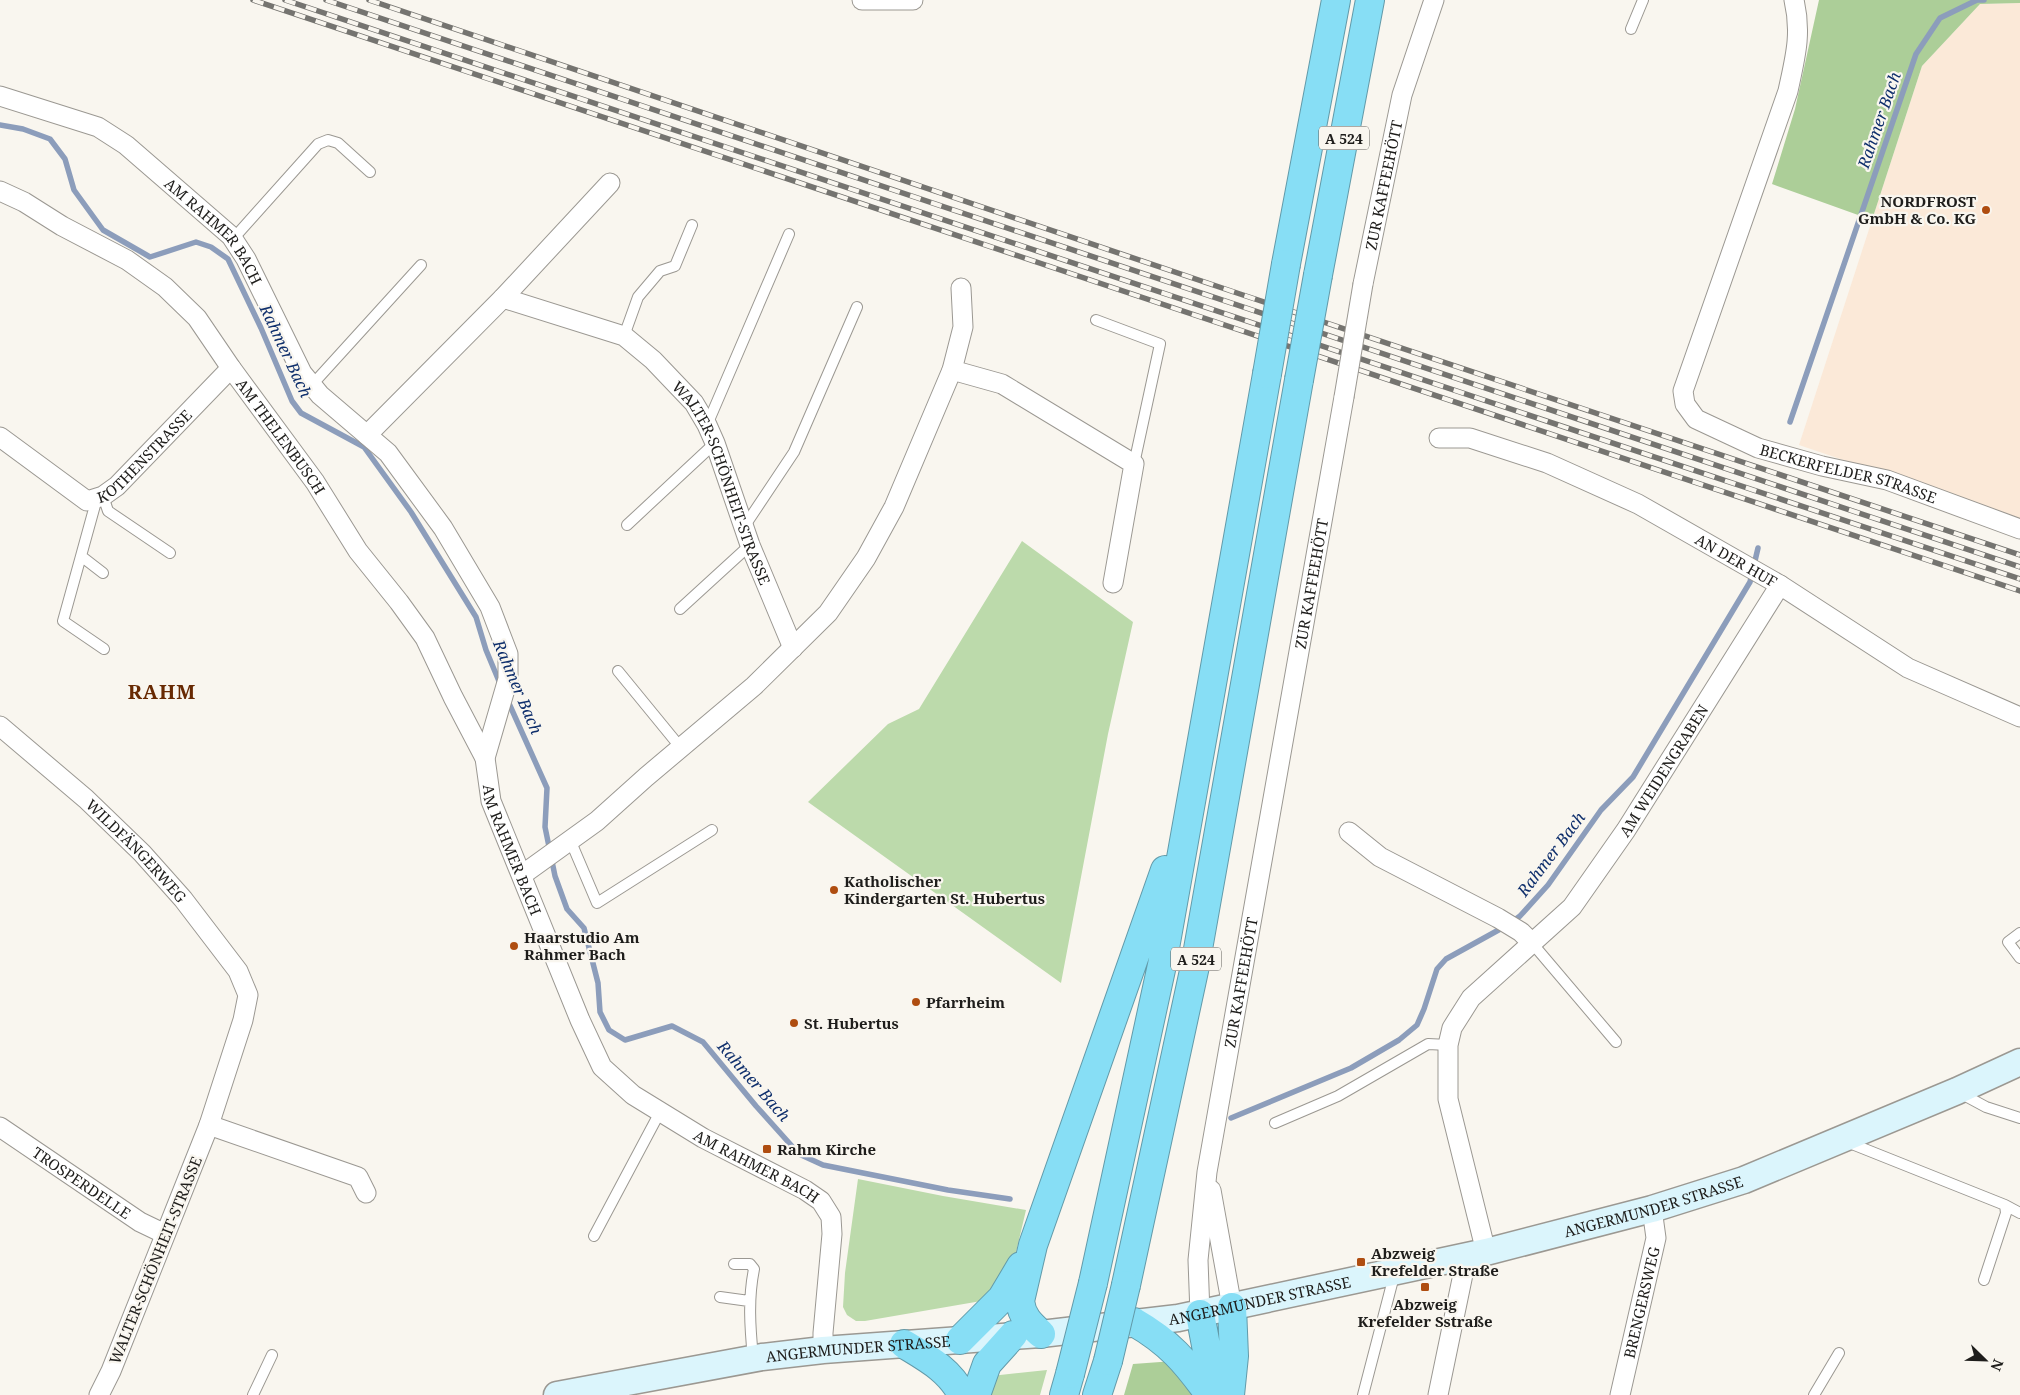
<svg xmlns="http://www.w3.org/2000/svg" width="2020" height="1395" font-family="'Noto Serif',serif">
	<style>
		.industrial { fill: #fbe9d8 }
		.green { fill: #bcdaab }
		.forest { fill: #acce98 }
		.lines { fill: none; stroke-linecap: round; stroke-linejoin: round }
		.stream { stroke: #8c9dbb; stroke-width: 5.5 }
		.lane-casing { stroke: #9b9892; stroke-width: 12 }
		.street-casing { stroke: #9b9892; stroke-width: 21 }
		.secondary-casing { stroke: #9b9892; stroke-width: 29 }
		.highway-casing { stroke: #629aa9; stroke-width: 30 }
		.lane { stroke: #fff; stroke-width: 10 }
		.street { stroke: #fff; stroke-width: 19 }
		.secondary { stroke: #dbf5fc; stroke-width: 26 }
		.highway { stroke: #87def5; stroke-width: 28 }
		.rail-casing { stroke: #757470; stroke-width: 5.5 }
		.rail { stroke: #f9f6ef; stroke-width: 4; stroke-dasharray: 11; stroke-linecap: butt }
		.street-bridge-casing { stroke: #9b9892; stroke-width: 21; stroke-linecap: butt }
		.highway-bridge-casing { stroke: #629aa9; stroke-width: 30; stroke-linecap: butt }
		.street-bridge { stroke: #fff; stroke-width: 19 }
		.highway-bridge { stroke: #87def5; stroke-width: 28 }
		.poi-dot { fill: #af4d10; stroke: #f9f6ef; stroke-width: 2 }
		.labels { text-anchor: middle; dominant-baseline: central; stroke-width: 4.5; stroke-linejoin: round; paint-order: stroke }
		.shield { fill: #f9f6ef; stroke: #605e5b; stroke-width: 1 }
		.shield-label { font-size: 14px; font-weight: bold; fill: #1e1d1b }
		.street-label { font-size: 15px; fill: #1e1d1b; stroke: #f9f6ef }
		.poi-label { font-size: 15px; font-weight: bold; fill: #1e1d1b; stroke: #f9f6ef; text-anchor: start }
		.water-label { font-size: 16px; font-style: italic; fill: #0f2f6c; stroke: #f9f6ef }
		.district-label { font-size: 20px; font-weight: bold; letter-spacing: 1px; fill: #682a03; stroke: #f9f6ef }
	</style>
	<rect width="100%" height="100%" fill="#f9f6ef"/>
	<path class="industrial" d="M 2020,3 L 2020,520 L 1799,445 L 1922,66 L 1980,4 Z"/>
	<path class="green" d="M 1022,541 L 1133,622 L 1108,734 L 1061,983 L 808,802 L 888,724 L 919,709 Z
		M 858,1179 L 943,1196 L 1026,1210 L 1013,1265 L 987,1300 L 865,1321 L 856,1321 L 847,1315 L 843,1307 L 845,1273 Z
		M 1047,1370 L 1040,1395 L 987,1395 L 991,1376 Z"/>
	<path class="forest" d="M 1819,0 L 2020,0 L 2020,3 L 1980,4 L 1922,66 L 1872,220 L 1772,184 L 1795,109 Z
		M 1174,1361 L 1192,1395 L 1124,1395 L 1133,1364 Z"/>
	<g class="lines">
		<path class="stream" d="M 0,125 L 23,129 L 50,139 L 65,159 L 74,190 L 103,230 L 150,257 L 196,242 L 211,247 L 228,259 L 261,328 L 292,401 L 301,413 L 364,447 L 411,512 L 476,617 L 486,650 L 501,686
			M 1790,422 L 1916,54 L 1940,18 L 1977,0 L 1984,0
			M 507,699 L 547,788 L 545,827 L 555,876 L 567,909 L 584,928 L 598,983 L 600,1012 L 609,1030 L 625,1040 L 672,1026 L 703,1042 L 756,1106 L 799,1154 L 823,1165 L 948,1190 L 1010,1199
			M 1512,922 L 1520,916 L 1548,885 L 1601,810 L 1633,777 L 1750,582 L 1758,548
			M 1231,1118 L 1351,1068 L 1399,1040 L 1417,1025 L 1424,1009 L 1437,969 L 1446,959 L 1504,927"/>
		<g class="lane-casing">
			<path id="lane" d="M 1631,29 L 1643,0
				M 233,239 L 318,144 L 328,140 L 338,143 L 370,172
				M 1096,320 L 1160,344 L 1134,464
				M 624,336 L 638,297 L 660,271 L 675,266 L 692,225
				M 311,386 L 421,265
				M 707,425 L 789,234
				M 103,496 L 108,511 L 170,553
				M 97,498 L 81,556 L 103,573
				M 627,525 L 715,443
				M 744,527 L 794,452 L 857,307
				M 81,556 L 63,621 L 104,649
				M 680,609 L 750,545
				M 618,671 L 681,748
				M 571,842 L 597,903 L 712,830
				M 2020,933 L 2008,942 L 2020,958
				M 1532,943 L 1616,1042
				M 1960,1093 L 1986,1107 L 2020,1118
				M 1275,1123 L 1338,1096 L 1428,1044 L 1448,1045
				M 1847,1142 L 2005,1205 L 2006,1213 L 1984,1280
				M 2005,1205 L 2020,1213
				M 594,1236 L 660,1112
				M 734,1264 L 750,1264 L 754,1269 C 748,1299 750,1327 753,1358
				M 720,1297 L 749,1301
				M 253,1395 L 272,1355
				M 1363,1395 L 1395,1272
				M 1814,1395 L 1839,1353"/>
		</g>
		<g class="street-casing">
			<g id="street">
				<path d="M 862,0 L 913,0"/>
				<path id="s1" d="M 1794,0 C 1802,34 1795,58 1788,91 L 1683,391 L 1685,404 L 1696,419 L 1758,448 L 1822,466 L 1887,480 L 2020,529"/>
				<path id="s2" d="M 0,96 L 98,127 L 126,145 L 231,236 L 246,259 L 302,373 L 320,395 L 388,453 L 443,528 L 490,607 L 508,654 L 508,679 L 485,758 L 491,801 L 580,1020 L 602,1067 L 633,1095 L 703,1138 L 805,1190 L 821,1201 L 831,1217 L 832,1234 L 823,1333 L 823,1350"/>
				<path id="s3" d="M 0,191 L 24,202 L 62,226 L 127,260 L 165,287 L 197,318 L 231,368 L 315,482 L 358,551 L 399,602 L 425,638 L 453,697 L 485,758"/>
				<path id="s4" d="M 1363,284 L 1402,95 L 1434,0"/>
				<path id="s5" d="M 503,298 L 624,336 L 653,360 L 694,403 L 707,425 L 715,443 L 750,545 L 793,648"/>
				<path d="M 952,370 L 1002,384 L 1134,464 L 1113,583"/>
				<path d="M 367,435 L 503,298 L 610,183"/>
				<path id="s6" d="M 0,437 L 87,501 L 103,496 L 117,486 L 231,368"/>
				<path id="s7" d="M 1439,438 L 1470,438 L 1547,463 L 1638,504 L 1780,585 L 1908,668 L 2020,717"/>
				<path id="s8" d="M 0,726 L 86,799 L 142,853 L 183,899 L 238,971 L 248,995 L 243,1020 L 209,1125 L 111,1371 L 99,1395"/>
				<path d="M 1349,832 L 1380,857 L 1498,918 L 1521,932 L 1532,943"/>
				<path d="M 522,875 L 597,821 L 646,777 L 754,686 L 828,613 L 866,558 L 894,507 L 952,370 L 963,327 L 961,288"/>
				<path d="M 209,1125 L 358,1177 L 366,1193"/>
				<path id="s9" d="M 0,1127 L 140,1222 L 165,1234"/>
				<path d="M 1211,1190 L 1232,1307"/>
				<path id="s10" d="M 1486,1252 L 1448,1099 L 1448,1045 L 1452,1028 L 1471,998 L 1572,907 L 1626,830 L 1780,585"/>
				<path id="s11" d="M 1200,1314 L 1198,1260 L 1207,1172 L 1344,397"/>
				<path d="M 1438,1395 L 1467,1255"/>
				<path id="s12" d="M 1620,1395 L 1656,1238 L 1652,1209"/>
			</g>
		</g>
		<g class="secondary-casing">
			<g id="secondary">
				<path id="s13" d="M 557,1395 L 762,1357 L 823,1350 L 1041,1334 L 1178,1318 L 1486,1252 L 1652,1209 L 1744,1180 L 1957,1091 L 2020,1062"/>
			</g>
		</g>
		<g class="highway-casing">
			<path id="highway" d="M 1286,264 L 1336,0
				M 1318,275 L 1370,0
				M 1093,1283 L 1162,965 L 1267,374
				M 1126,1285 L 1195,966 L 1299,380
				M 1200,1314 L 1208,1356 L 1209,1395
				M 1134,1322 C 1169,1342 1186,1362 1209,1394
				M 1041,1334 C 1030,1324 1022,1317 1020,1301 L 1033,1245 L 1165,870
				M 960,1340 L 1002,1298 L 1021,1266
				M 904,1344 C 927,1358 950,1370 962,1395
				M 976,1395 L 987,1364 L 1013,1335
				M 1064,1395 L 1070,1374
				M 1097,1395 L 1108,1361
				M 1230,1395 L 1234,1356 L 1232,1307"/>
		</g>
		<use href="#lane" class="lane"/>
		<use href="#street" class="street"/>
		<use href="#secondary" class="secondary"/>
		<use href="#highway" class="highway"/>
		<g class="rail-casing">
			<path id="rail" d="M 253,0 L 2020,591
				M 285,0 L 2020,579
				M 326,0 L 2020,567
				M 369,0 L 1240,294 L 2020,555"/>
		</g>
		<use href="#rail" class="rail"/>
		<g class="street-bridge-casing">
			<path id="street-bridge" d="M 1344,397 L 1363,284"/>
		</g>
		<g class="highway-bridge-casing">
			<path id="highway-bridge" d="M 1267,374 L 1286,264
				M 1299,380 L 1318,275
				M 1108,1361 L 1126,1285
				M 1070,1374 L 1093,1283"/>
		</g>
		<use href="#street-bridge" class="street-bridge"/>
		<use href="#highway-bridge" class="highway-bridge"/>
	</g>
	<g class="poi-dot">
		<circle cx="1986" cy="210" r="5"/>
		<circle cx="834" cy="890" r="5"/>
		<circle cx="514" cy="946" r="5"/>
		<circle cx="916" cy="1002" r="5"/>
		<circle cx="794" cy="1023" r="5"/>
		<rect x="762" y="1144" width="10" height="10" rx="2.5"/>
		<rect x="1356" y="1257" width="10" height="10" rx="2.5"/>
		<rect x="1420" y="1282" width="10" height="10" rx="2.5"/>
	</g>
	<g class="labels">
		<g class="shield">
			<rect x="1319" y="126.5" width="50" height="23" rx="4"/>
			<rect x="1171" y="947.5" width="50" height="23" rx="4"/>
		</g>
		<g class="shield-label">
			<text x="1344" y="138">A 524</text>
			<text x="1196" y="959">A 524</text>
		</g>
		<g class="street-label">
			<text stroke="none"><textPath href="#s4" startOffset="101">ZUR KAFFEEHÖTT</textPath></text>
			<text stroke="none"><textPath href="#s2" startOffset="260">AM RAHMER BACH</textPath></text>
			<text stroke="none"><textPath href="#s3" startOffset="381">AM THELENBUSCH</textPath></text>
			<text stroke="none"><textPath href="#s6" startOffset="182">KOTHENSTRASSE</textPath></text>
			<text stroke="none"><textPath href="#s1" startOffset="604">BECKERFELDER STRASSE</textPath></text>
			<text stroke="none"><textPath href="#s5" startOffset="308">WALTER-SCHÖNHEIT-STRASSE</textPath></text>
			<text stroke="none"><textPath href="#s7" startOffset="325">AN DER HUF</textPath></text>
			<text stroke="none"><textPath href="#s11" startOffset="740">ZUR KAFFEEHÖTT</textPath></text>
			<text stroke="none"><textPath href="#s10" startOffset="565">AM WEIDENGRABEN</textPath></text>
			<text stroke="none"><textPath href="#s2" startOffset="986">AM RAHMER BACH</textPath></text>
			<text stroke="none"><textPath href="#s8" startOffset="185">WILDFÄNGERWEG</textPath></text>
			<text stroke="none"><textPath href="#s11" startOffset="335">ZUR KAFFEEHÖTT</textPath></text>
			<text stroke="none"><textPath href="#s2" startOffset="1406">AM RAHMER BACH</textPath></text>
			<text stroke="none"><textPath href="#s9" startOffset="99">TROSPERDELLE</textPath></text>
			<text stroke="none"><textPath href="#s13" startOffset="1115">ANGERMUNDER STRASSE</textPath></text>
			<text transform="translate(155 1260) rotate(-68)">WALTER-SCHÖNHEIT-STRASSE</text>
			<text stroke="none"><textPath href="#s13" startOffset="710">ANGERMUNDER STRASSE</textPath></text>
			<text stroke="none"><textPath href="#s12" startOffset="95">BRENGERSWEG</textPath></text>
			<text stroke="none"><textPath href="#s13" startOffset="305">ANGERMUNDER STRASSE</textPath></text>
		</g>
		<g class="poi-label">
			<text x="1976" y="201" text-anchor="end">NORDFROST<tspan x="1976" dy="17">GmbH &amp; Co. KG</tspan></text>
			<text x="844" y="881">Katholischer<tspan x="844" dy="17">Kindergarten St. Hubertus</tspan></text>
			<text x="524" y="937">Haarstudio Am<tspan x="524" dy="17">Rahmer Bach</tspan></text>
			<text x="926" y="1002">Pfarrheim</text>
			<text x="804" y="1023">St. Hubertus</text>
			<text x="777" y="1149">Rahm Kirche</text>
			<text x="1371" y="1253">Abzweig<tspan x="1371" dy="17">Krefelder Straße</tspan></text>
			<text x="1425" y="1304" text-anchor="middle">Abzweig<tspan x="1425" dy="17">Krefelder Sstraße</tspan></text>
		</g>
		<g class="water-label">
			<text transform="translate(1879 120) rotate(-71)">Rahmer Bach</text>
			<text transform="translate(286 351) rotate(65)">Rahmer Bach</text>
			<text transform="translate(518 687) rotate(67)">Rahmer Bach</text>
			<text transform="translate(1551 854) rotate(-53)">Rahmer Bach</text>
			<text transform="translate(754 1081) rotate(49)">Rahmer Bach</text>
		</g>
		<g class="district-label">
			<text x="162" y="691">RAHM</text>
		</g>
	</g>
	<g transform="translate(1985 1360) rotate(113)" stroke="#f9f6ef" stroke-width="4" paint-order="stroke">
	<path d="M0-4L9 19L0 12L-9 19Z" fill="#1e1d1b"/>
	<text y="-8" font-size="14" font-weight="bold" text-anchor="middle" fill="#1e1d1b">N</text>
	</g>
</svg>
